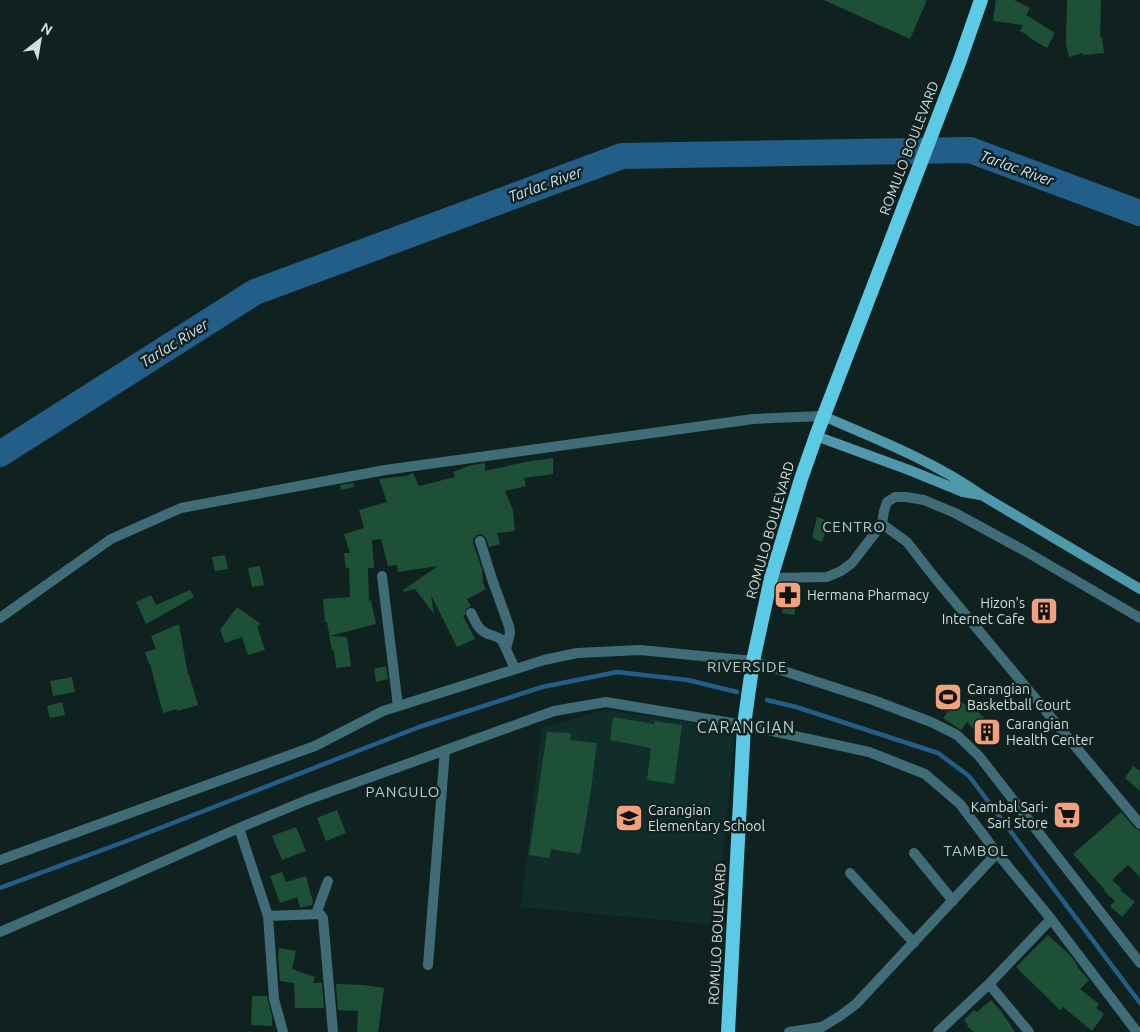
<svg xmlns="http://www.w3.org/2000/svg" width="1140" height="1032" font-family="Ubuntu,sans-serif">
	<style>
		.built { fill: #102d2a }
		.green { fill: #2d440e }
		.lines { fill: none; stroke-linecap: round; stroke-linejoin: round }
		.stream { stroke: #225e88; stroke-width: 4.5 }
		.river { stroke: #225e88; stroke-width: 26 }
		.building { fill: #1e5037 }
		.minor { stroke: #406c77; stroke-width: 10 }
		.secondary { stroke: #4e98aa; stroke-width: 10 }
		.trunk { stroke: #5ccae4; stroke-width: 14 }
		.labels { text-anchor: middle; dominant-baseline: central; stroke-width: 5; stroke-linejoin: round; paint-order: stroke }
		.street-label { font-size: 14px; fill: #d3dedc; stroke: #102220 }
		.poi-label { font-size: 14px; fill: #d3dedc; stroke: #102220; text-anchor: start }
		.water-label { font-size: 15px; font-style: italic; fill: #cfe1f0; stroke: #102220 }
		.neighbourhood-label { font-size: 15px; letter-spacing: 1px; fill: #b6cdca; stroke: #102220 }
		.quarter-label { font-size: 16px; letter-spacing: 1px; fill: #b6cdca; stroke: #102220 }
	</style>
	<rect width="100%" height="100%" fill="#102220"/>
	<path class="built" d="M 604,710 L 735,728 L 716,925 L 521,907 L 542,728 Z"/>
	<path class="green" d="M 950,682 L 962,690 L 946,712 L 934,703 Z"/>
	<g class="lines">
		<path class="stream" d="M 767,700 L 796,707 L 938,753 L 969,776 L 1140,1003
			M 0,888 L 124,842 L 419,727 L 542,687 L 617,672 L 688,680 L 737,692"/>
		<path class="river" d="M 0,454 L 255,292 L 622,156 L 970,150 L 1140,213"/>
	</g>
	<path class="building" d="M 824,0 L 927,0 L 910,39 Z
		M 996,0 L 1014,0 L 1030,8 L 1026,15 L 1055,33 L 1047,48 L 1028,37 L 1029,36 L 1020,31 L 1023,25 L 993,21 Z
		M 1067,0 L 1101,0 L 1100,37 L 1102,37 L 1104,53 L 1083,55 L 1083,53 L 1069,57 L 1066,44 Z
		M 553,458 L 553,474 L 524,478 L 526,486 L 505,491 L 513,510 L 515,531 L 497,533 L 500,544 L 489,547 L 486,538 L 482,534 L 477,535 L 473,539 L 473,543 L 482,569 L 483,583 L 486,589 L 467,599 L 471,606 L 466,609 L 465,615 L 463,616 L 475,639 L 457,647 L 431,595 L 434,614 L 415,589 L 404,592 L 403,590 L 438,566 L 398,572 L 397,565 L 388,566 L 381,539 L 372,540 L 374,568 L 368,568 L 369,601 L 371,600 L 376,624 L 330,636 L 347,637 L 351,666 L 336,668 L 334,650 L 332,651 L 327,622 L 325,622 L 323,599 L 350,597 L 349,568 L 346,568 L 344,553 L 350,553 L 344,534 L 364,528 L 359,510 L 387,502 L 379,479 L 406,476 L 413,473 L 419,486 L 455,477 L 453,472 L 472,465 L 485,463 L 485,471 L 525,462 Z
		M 353,483 L 354,487 L 341,490 L 340,485 Z
		M 817,517 L 829,521 L 822,542 L 812,538 Z
		M 225,555 L 228,569 L 215,571 L 212,557 Z
		M 260,566 L 264,585 L 252,587 L 248,568 Z
		M 190,590 L 194,597 L 146,624 L 136,602 L 151,595 L 156,605 Z
		M 786,590 L 799,592 L 794,615 L 782,613 Z
		M 1044,599 L 1056,611 L 1044,623 L 1032,612 Z
		M 237,607 L 261,624 L 257,626 L 265,650 L 248,655 L 242,637 L 225,643 L 220,630 Z
		M 179,624 L 188,675 L 189,675 L 198,705 L 177,711 L 177,709 L 163,713 L 150,664 L 149,664 L 145,652 L 156,649 L 151,636 Z
		M 386,666 L 388,679 L 376,682 L 374,669 Z
		M 72,677 L 75,692 L 53,696 L 50,681 Z
		M 957,699 L 976,712 L 977,711 L 996,729 L 984,741 L 967,722 L 961,730 L 943,718 Z
		M 62,702 L 65,715 L 50,718 L 47,706 Z
		M 613,717 L 654,724 L 655,721 L 682,725 L 674,784 L 647,780 L 651,748 L 610,740 Z
		M 547,732 L 571,733 L 570,740 L 597,743 L 591,790 L 580,854 L 551,849 L 549,858 L 529,855 Z
		M 1133,766 L 1140,771 L 1140,791 L 1125,778 Z
		M 337,810 L 346,833 L 326,841 L 317,818 Z
		M 1121,812 L 1135,828 L 1140,831 L 1140,877 L 1128,865 L 1112,880 L 1122,889 L 1120,890 L 1135,902 L 1122,917 L 1110,906 L 1115,901 L 1104,891 L 1105,890 L 1073,854 Z
		M 296,827 L 306,851 L 282,860 L 272,836 Z
		M 282,872 L 286,882 L 306,876 L 313,902 L 312,905 L 300,908 L 297,897 L 280,903 L 270,876 Z
		M 1048,935 L 1070,955 L 1078,966 L 1077,967 L 1089,980 L 1080,989 L 1099,1004 L 1096,1008 L 1104,1014 L 1092,1031 L 1063,1007 L 1060,1010 L 1016,967 Z
		M 279,948 L 296,951 L 292,969 L 315,977 L 313,983 L 322,983 L 324,1008 L 295,1008 L 294,983 L 280,981 L 278,956 Z
		M 336,984 L 363,985 L 384,988 L 378,1032 L 357,1032 L 358,1011 L 338,1010 Z
		M 252,996 L 267,996 L 272,1017 L 272,1026 L 251,1025 Z
		M 991,1000 L 1001,1011 L 1015,1032 L 974,1032 L 967,1026 L 968,1025 L 964,1020 L 974,1010 L 977,1012 Z"/>
	<g class="lines">
		<path class="minor" d="M 882,524 L 907,542 L 935,578 L 1140,824
			M 480,541 L 493,582 L 509,626 L 510,633 L 506,649
			M 382,576 L 398,706
			M 771,578 L 827,577 L 841,571 L 852,563 L 882,524 L 884,511 L 887,502 L 895,497 L 906,497 L 924,500 L 955,513 L 1025,551 L 1140,618
			M 471,613 C 475,621 478,629 486,633 C 492,636 497,636 502,640 L 515,669
			M 0,618 L 111,539 L 181,508 L 385,470 L 753,419 L 823,416
			M 239,828 L 268,916 L 274,999 L 283,1032
			M 914,853 L 953,901
			M 0,860 L 315,746 L 383,711 L 544,660 L 577,653 L 640,650 L 753,661 L 873,700 L 931,722 L 957,735 L 979,756 L 1140,963
			M 850,873 L 914,943
			M 316,914 L 328,881
			M 268,916 L 320,914 L 323,918 L 333,1032
			M 0,932 L 119,881 L 239,828 L 307,800 L 554,711 L 606,702 L 744,725 L 869,752 L 925,774 L 960,804 L 997,853 L 1051,919 L 1137,1032
			M 428,965 L 445,750
			M 989,984 L 1029,1032
			M 789,1032 L 822,1027 L 840,1016 L 856,1004 L 997,853
			M 938,1032 L 989,984 L 1051,919"/>
		<path class="secondary" d="M 823,416 C 879,440 933,461 983,496 L 1140,589
			M 816,436 L 909,470 L 963,492 L 980,495"/>
		<path class="trunk" d="M 728,1032 L 744,725 L 753,661 L 771,578 L 801,479 L 816,436 L 959,63 L 981,0"/>
	</g>
	<defs>
		<g id="pharmacy-square" transform="scale(1.4375)"><rect x="-9" y="-9" width="18" height="18" rx="4" fill="#f1a17c" stroke="#102220"/><path d="M-2-6h4v4h4v4h-4v4h-4v-4h-4v-4h4Z" fill="#111"/></g>
		<g id="building-square" transform="scale(1.4375)"><rect x="-9" y="-9" width="18" height="18" rx="4" fill="#f1a17c" stroke="#102220"/><path d="M-4-6H4V6H1V3H-1V6H-4ZM-2.5-4.3h1.7v1.8h-1.7ZM.8-4.3h1.7v1.8H.8ZM-2.5-1h1.7V.8h-1.7ZM.8-1h1.7V.8H.8Z" fill="#111"/></g>
		<g id="stadium-square" transform="scale(1.4375)"><rect x="-9" y="-9" width="18" height="18" rx="4" fill="#f1a17c" stroke="#102220"/><path d="M0-5a6.5 5 0 1 0 0 10a6.5 5 0 1 0 0-10ZM-3.5-1.8h7v3.6h-7Z" fill="#111"/></g>
		<g id="supermarket-square" transform="scale(1.4375)"><rect x="-9" y="-9" width="18" height="18" rx="4" fill="#f1a17c" stroke="#102220"/><path d="M-6-5.5h2.5l.6 2H6L4.5 2H-2.5L-4.4-4H-6ZM-1.5 3.2a1.3 1.3 0 1 0 .1 0ZM3 3.2a1.3 1.3 0 1 0 .1 0Z" fill="#111"/></g>
		<g id="school-square" transform="scale(1.4375)"><rect x="-9" y="-9" width="18" height="18" rx="4" fill="#f1a17c" stroke="#102220"/><path d="M0-5L7-2L0 1L-7-2ZM-4 1L0 2.5L4 1V4Q0 6-4 4Z" fill="#111"/></g>
	</defs>
	<g fill-rule="evenodd">
		<use href="#pharmacy-square" x="788" y="595"/>
		<use href="#building-square" x="1044" y="611"/>
		<use href="#stadium-square" x="948" y="697"/>
		<use href="#building-square" x="987" y="732"/>
		<use href="#supermarket-square" x="1067" y="815"/>
		<use href="#school-square" x="629" y="818"/>
	</g>
	<g class="labels">
		<g class="street-label">
			<text transform="translate(909 148) rotate(-69)">ROMULO BOULEVARD</text>
			<text transform="translate(770 530) rotate(-74)">ROMULO BOULEVARD</text>
			<text transform="translate(717 934) rotate(-87)">ROMULO BOULEVARD</text>
		</g>
		<g class="poi-label">
			<text x="807" y="595">Hermana Pharmacy</text>
			<text x="1025" y="603" text-anchor="end">Hizon's<tspan x="1025" dy="16">Internet Cafe</tspan></text>
			<text x="967" y="689">Carangian<tspan x="967" dy="16">Basketball Court</tspan></text>
			<text x="1006" y="724">Carangian<tspan x="1006" dy="16">Health Center</tspan></text>
			<text x="1048" y="807" text-anchor="end">Kambal Sari-<tspan x="1048" dy="16">Sari Store</tspan></text>
			<text x="648" y="810">Carangian<tspan x="648" dy="16">Elementary School</tspan></text>
		</g>
		<g class="water-label">
			<text transform="translate(1017 168) rotate(20)">Tarlac River</text>
			<text transform="translate(545 184) rotate(-20)">Tarlac River</text>
			<text transform="translate(174 343) rotate(-32)">Tarlac River</text>
		</g>
		<g class="neighbourhood-label">
			<text x="854" y="526">CENTRO</text>
			<text x="747" y="666">RIVERSIDE</text>
			<text x="403" y="791">PANGULO</text>
			<text x="976" y="850">TAMBOL</text>
		</g>
		<g class="quarter-label">
			<text x="746" y="727">CARANGIAN</text>
		</g>
	</g>
	<g transform="translate(40 40) rotate(31)" stroke="#102220" stroke-width="4" paint-order="stroke">
	<path d="M0-4L9 19L0 12L-9 19Z" fill="#d3dedc"/>
	<text y="-8" font-size="14" font-weight="bold" text-anchor="middle" fill="#d3dedc">N</text>
	</g>
</svg>
